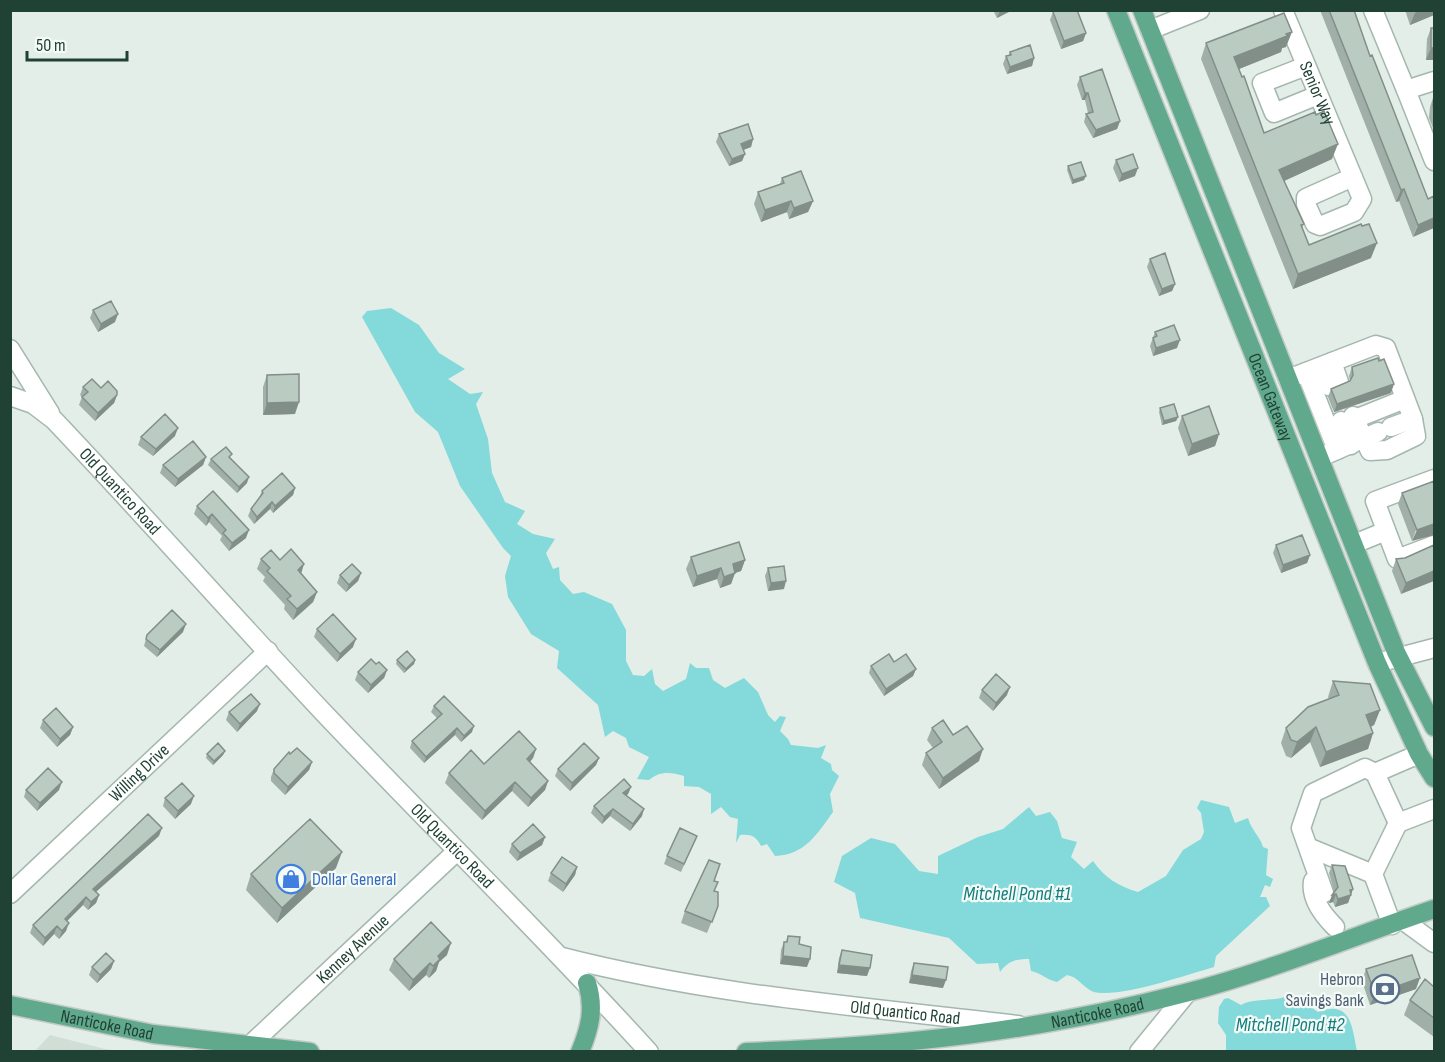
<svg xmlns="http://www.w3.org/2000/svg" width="1445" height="1062" font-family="'Sofia Sans Condensed',sans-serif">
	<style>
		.built { fill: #d0ded6 }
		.water { fill: #84d9da }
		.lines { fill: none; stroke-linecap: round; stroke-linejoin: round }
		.minor-casing { stroke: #a4b7ae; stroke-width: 21 }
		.major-casing { stroke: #c1cac6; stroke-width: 21 }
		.minor { stroke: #fff; stroke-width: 18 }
		.major { stroke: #61a98c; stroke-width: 18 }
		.wall { fill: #a0afa7 }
		.shaded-wall { fill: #828f88 }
		.building { fill: #baccc2; stroke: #828f88; stroke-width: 1.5 }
		.labels { text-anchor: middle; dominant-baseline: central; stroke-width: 4.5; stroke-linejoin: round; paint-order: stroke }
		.street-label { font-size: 18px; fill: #204234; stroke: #f4faf6 }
		.shop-label { font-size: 18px; fill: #366cbe; stroke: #f4faf6; text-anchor: start }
		.service-label { font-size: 18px; fill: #4e5e75; stroke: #f4faf6; text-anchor: end }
		.water-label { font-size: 20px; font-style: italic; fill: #127e80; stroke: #f4faf6 }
	</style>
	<rect width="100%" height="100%" fill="#e2eee7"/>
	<path class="built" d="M 50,1035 L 105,1049 L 119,1051 L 35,1051 Z"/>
	<path class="water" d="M 391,308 L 419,325 L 439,353 L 465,369 L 448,379 L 470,394 L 483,392 L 476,404 L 488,439 L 492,473 L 505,502 L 525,511 L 517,524 L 533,534 L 555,539 L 546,553 L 553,569 L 559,567 L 560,580 L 573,594 L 584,592 L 612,604 L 626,630 L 626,661 L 633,675 L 644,676 L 652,669 L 655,684 L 663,691 L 686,679 L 690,663 L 696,668 L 709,668 L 713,680 L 725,688 L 744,678 L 758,692 L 768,715 L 775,722 L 780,716 L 786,717 L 780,731 L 788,739 L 791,745 L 818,748 L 826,745 L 821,758 L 831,764 L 832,770 L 839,776 L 830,794 L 833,812 C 817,834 805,855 775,856 L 767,844 L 761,846 C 756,836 751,834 740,835 L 736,843 L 738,819 L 730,817 L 721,807 L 711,814 L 711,794 L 699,787 L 684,786 L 684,776 C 670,772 660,771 649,780 L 637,779 L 649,757 L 629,747 L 626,738 L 613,731 L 605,737 L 598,705 L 557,668 L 559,651 L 531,634 L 508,597 L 505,576 L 511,556 L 503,548 L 460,486 L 438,432 L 415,412 L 362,317 L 367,311 Z
		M 1201,800 L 1229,807 L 1235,823 L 1248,818 C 1251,830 1260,836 1263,847 L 1268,849 L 1266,875 L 1273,879 L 1270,887 L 1265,885 L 1260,897 L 1266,897 L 1270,906 L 1216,956 L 1214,967 C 1186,975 1120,998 1094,992 C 1084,989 1079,977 1067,975 L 1057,982 C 1047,980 1041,973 1031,971 L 1029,959 C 1016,959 1008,961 1000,972 L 998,963 L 977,964 L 949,938 L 860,918 L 855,893 L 834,882 L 842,856 L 871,838 L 895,844 L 919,871 L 938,874 L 938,856 L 978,837 L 1003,829 L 1029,807 L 1036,816 L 1050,812 L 1057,821 L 1062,838 L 1077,842 L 1071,857 L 1084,869 L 1093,861 C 1105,878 1118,886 1138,892 L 1166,876 L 1183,850 L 1201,839 L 1204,832 L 1201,813 L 1197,808 Z
		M 1292,994 L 1318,1012 C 1351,999 1352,1027 1357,1051 L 1226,1051 L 1226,1035 L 1218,1023 L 1219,1007 L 1224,999 L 1228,998 L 1241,1005 C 1256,997 1275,1003 1292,994 Z"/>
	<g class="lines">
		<g class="minor-casing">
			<g id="minor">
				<path id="s1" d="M 1283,10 L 1362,199 L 1354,212 L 1320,226 L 1315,224 L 1306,204 L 1306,198 L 1353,177"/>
				<path d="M 1373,10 L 1406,90"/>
				<path d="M 1150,30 L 1200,10"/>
				<path d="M 1306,66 L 1262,83 L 1274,113 L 1318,95"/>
				<path d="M 1434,81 L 1406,90 L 1434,161"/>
				<path d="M 10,349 L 50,413"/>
				<path d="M 1332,362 L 1339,382"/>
				<path d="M 1320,367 L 1328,386"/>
				<path d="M 1306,372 L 1337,450"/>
				<path d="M 1288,379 L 1376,345 L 1386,348 L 1413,419 L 1391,427"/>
				<path id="s2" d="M 10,396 L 33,404 L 54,420 C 145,516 232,615 322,711 C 430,825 543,935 649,1052"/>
				<path d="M 1353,416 L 1370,451 L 1387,450 L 1416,436 L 1413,419"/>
				<path d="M 1355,419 L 1405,399"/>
				<path d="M 1341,421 L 1351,445"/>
				<path d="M 1328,454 L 1378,432"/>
				<path d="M 1434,479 L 1375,501 L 1397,559 L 1434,545"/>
				<path d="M 1354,544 L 1386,531"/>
				<path d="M 1377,663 L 1434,648"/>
				<path d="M 1375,773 L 1419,754"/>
				<path d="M 1310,848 L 1373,874"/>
				<path d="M 1313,881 C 1310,899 1323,915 1335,927"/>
				<path d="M 1324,893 L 1301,828 L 1313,793 L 1365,768 L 1375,773 L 1398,823 L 1434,809"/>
				<path id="s3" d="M 10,894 L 268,651"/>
				<path d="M 1404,921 L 1434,943"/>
				<path d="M 1392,925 L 1373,874 L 1398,823"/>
				<path id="s4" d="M 562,957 C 710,995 865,1007 1018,1025"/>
				<path id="s5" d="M 249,1046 L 457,851"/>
				<path d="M 1139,1052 L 1187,993"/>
			</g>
		</g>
		<g class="major-casing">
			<g id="major">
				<path id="s6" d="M 1116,10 L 1377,663 L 1419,754 L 1434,778"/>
				<path d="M 1142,10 L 1396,652 L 1434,727"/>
				<path id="s7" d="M 10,1005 L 153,1034 L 310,1052"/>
				<path d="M 580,1052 C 590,1028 595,1008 587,983"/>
				<path id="s8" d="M 746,1052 C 900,1046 1036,1032 1185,993 C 1270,971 1351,937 1434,909"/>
			</g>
		</g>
		<use href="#minor" class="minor"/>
		<use href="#major" class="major"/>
	</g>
	<path class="wall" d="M 993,10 L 1011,10 L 997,18 Z
		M 1320,10 L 1354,10 L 1370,56 L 1428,199 L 1413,237 L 1399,201 L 1396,202 Z
		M 1405,10 L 1434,10 L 1434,15 L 1410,25 Z
		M 1053,12 L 1086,33 L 1083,41 L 1061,49 L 1050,20 Z
		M 1431,28 L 1434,28 L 1434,62 L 1434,60 L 1426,60 L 1427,39 Z
		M 1206,43 L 1286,47 L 1282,48 L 1281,52 L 1239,69 L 1264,133 L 1332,159 L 1284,181 L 1304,224 L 1302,228 L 1309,245 L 1371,258 L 1293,289 L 1201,59 Z
		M 1010,52 L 1034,58 L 1032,66 L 1007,74 L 1003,64 L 1006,56 L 1008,56 Z
		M 1080,77 L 1120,121 L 1117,129 L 1093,138 L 1084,122 L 1086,114 L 1088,113 L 1085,100 L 1082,100 L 1077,85 Z
		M 1434,95 L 1434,128 L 1433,128 L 1429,118 L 1430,107 Z
		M 719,134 L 753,139 L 751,147 L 743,150 L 745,154 L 742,161 L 729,166 L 716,142 Z
		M 1116,160 L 1135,176 L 1119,182 L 1113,168 Z
		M 1068,166 L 1084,180 L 1072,184 L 1067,170 Z
		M 782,178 L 813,201 L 808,212 L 789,219 L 787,212 L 761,222 L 754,204 L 758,192 L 780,184 Z
		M 1150,259 L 1175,284 L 1172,291 L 1159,296 L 1147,267 Z
		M 93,310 L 115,322 L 98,332 L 90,318 Z
		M 1155,332 L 1177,348 L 1153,356 L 1150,346 Z
		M 1379,361 L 1391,393 L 1334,412 L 1328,397 L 1331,389 L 1350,382 L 1349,376 L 1352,367 Z
		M 267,375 L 295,414 L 263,415 L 263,387 Z
		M 83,387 L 101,388 L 117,395 L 114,403 L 95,421 L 79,405 L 82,397 L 80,395 Z
		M 1160,408 L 1178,417 L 1176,421 L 1162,425 L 1159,412 Z
		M 1182,416 L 1219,434 L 1215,446 L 1188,456 L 1178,428 Z
		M 175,436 L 153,456 L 138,445 L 141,437 Z
		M 206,457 L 203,465 L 175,487 L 160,473 L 163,465 Z
		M 231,458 L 247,483 L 237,493 L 208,465 L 211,459 Z
		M 1434,481 L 1412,541 L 1398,504 L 1402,493 Z
		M 295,488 L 293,495 L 273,513 L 270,509 L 254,524 L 248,516 L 251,509 L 259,498 L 262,491 Z
		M 213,491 L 246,538 L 229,551 L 220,540 L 222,536 L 209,522 L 206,526 L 194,514 L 197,506 Z
		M 1276,545 L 1310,555 L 1307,563 L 1281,573 L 1273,553 Z
		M 1434,545 L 1401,594 L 1392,571 L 1396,559 L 1405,558 Z
		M 691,557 L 745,560 L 741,571 L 735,573 L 731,584 L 720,588 L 717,579 L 693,587 L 686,569 Z
		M 261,559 L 280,560 L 301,574 L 317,592 L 313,602 L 293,620 L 284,609 L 285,605 L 263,581 L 265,577 L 257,569 Z
		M 768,568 L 784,589 L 768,591 L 765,576 Z
		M 361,573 L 358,581 L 346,592 L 337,583 L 340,575 Z
		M 317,629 L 353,647 L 337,662 L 314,637 Z
		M 183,632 L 157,657 L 144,646 L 147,635 Z
		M 397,660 L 415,660 L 414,664 L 404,673 L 396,664 Z
		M 894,662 L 916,669 L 913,676 L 884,696 L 869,673 L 871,666 Z
		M 376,664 L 387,670 L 384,678 L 368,693 L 355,680 L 358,672 Z
		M 1333,681 L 1380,710 L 1374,725 L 1371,727 L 1373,733 L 1368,749 L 1320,767 L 1310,742 L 1291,758 L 1286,756 L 1281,743 L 1286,728 L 1329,699 L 1328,697 Z
		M 982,690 L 1007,695 L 993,711 L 979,698 Z
		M 434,706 L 472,732 L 461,742 L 455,735 L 424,763 L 410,748 L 412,741 L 437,718 L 431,712 Z
		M 257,711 L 237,732 L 226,720 L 229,712 Z
		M 43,720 L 73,727 L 70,735 L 57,747 L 40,728 Z
		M 932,728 L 953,735 L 979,761 L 939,789 L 922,765 L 926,753 L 933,748 L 927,740 Z
		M 536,749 L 533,758 L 530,762 L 548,781 L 545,790 L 528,807 L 512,791 L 482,820 L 445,783 L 449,773 L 484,764 Z
		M 225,751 L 223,755 L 213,765 L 206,758 L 207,754 Z
		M 599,758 L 596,765 L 570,791 L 555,776 L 558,769 Z
		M 312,762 L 309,770 L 285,795 L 271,781 L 271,777 L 274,769 Z
		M 631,787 L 628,794 L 626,795 L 642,816 L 630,831 L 610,816 L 602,824 L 591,813 L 594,806 Z
		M 26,790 L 59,790 L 37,811 L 24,797 Z
		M 165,798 L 191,804 L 175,819 L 163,806 Z
		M 159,836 L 96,892 L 99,895 L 96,903 L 88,910 L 83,905 L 67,921 L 66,931 L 59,939 L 54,934 L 43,946 L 30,933 L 33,925 Z
		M 697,836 L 681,872 L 664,864 L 667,856 Z
		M 545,837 L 542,845 L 517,861 L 509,852 L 512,844 Z
		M 1332,865 L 1353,889 L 1348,903 L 1335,907 L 1333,902 L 1329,903 L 1334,892 L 1329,873 Z
		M 577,867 L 575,875 L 563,892 L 548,881 L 551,873 Z
		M 336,868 L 277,923 L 246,890 L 251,874 Z
		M 714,881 L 715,891 L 718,906 L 707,933 L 681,923 L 685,911 Z
		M 788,936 L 799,944 L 807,967 L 780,964 L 781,950 L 784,942 L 786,942 Z
		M 842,950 L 867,976 L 837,973 L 839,958 Z
		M 447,955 L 439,962 L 436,971 L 429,978 L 426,975 L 409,991 L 389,970 L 394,959 Z
		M 114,961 L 111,969 L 97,983 L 89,975 L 92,967 Z
		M 914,963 L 943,988 L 909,983 L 911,971 Z
		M 1366,969 L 1416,989 L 1370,1005 L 1362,981 Z
		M 1434,987 L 1434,1037 L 1404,1015 L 1410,1000 Z"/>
	<path class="shaded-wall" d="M 1011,10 L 1011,11 L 997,18 L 1000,11 Z
		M 1421,10 L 1434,10 L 1434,15 L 1410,25 L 1415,13 Z
		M 1292,32 L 1286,47 L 1282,48 L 1281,52 L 1229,73 L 1234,57 Z
		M 1086,33 L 1083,41 L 1061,49 L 1064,41 Z
		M 1431,48 L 1434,48 L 1434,60 L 1426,60 Z
		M 1034,58 L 1032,66 L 1007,74 L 1010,67 Z
		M 1085,93 L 1088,93 L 1085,100 L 1082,100 Z
		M 1120,121 L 1117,129 L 1093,138 L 1096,130 Z
		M 753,139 L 751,147 L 738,152 L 741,144 Z
		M 1338,144 L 1332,159 L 1273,186 L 1279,170 Z
		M 745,154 L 742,161 L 729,166 L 732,159 Z
		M 1138,168 L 1135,176 L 1119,182 L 1122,174 Z
		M 1086,176 L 1084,180 L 1072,184 L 1073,180 Z
		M 1404,189 L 1399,201 L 1396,202 L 1401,190 Z
		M 791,201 L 787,212 L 761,222 L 765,210 Z
		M 813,201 L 808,212 L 789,219 L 794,208 Z
		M 1434,218 L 1434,228 L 1413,237 L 1418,225 Z
		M 1377,243 L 1371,258 L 1293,289 L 1298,274 Z
		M 1175,284 L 1172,291 L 1159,296 L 1162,289 Z
		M 118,314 L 115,322 L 98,332 L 101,324 Z
		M 1180,340 L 1177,348 L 1153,356 L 1156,348 Z
		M 1394,384 L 1391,393 L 1334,412 L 1337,404 Z
		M 117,395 L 114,403 L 95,421 L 98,413 Z
		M 299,402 L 295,414 L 263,415 L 267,403 Z
		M 1178,417 L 1176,421 L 1162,425 L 1164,421 Z
		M 178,428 L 175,436 L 153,456 L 156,449 Z
		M 1219,434 L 1215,446 L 1188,456 L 1192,444 Z
		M 206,457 L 203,465 L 175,487 L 178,479 Z
		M 249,477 L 247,483 L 237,493 L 239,487 Z
		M 295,488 L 293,495 L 273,513 L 275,506 Z
		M 272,502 L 270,509 L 254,524 L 257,517 Z
		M 212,514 L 209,522 L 206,526 L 208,518 Z
		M 1434,524 L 1434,535 L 1412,541 L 1417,530 Z
		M 249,530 L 246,538 L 229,551 L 232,543 Z
		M 1310,555 L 1307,563 L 1281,573 L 1283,565 Z
		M 745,560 L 741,571 L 735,573 L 731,584 L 720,588 L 724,577 L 733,564 Z
		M 304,564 L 301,574 L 298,570 Z
		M 721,568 L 717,579 L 693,587 L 697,576 Z
		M 1434,571 L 1434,581 L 1401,594 L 1406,583 Z
		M 361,573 L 358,581 L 346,592 L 349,585 Z
		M 786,581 L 784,589 L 768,591 L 771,583 Z
		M 317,592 L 313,602 L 293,620 L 297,609 Z
		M 186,624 L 183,632 L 157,657 L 160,650 Z
		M 356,639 L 353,647 L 337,662 L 340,654 Z
		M 415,660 L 414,664 L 404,673 L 406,669 Z
		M 916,669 L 913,676 L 884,696 L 886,689 Z
		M 387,670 L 384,678 L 368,693 L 371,685 Z
		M 1010,687 L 1007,695 L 993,711 L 996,703 Z
		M 260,704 L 257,711 L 237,732 L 240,724 Z
		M 1380,710 L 1374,725 L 1361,731 L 1366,715 Z
		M 474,726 L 472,732 L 461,742 L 464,736 Z
		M 73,727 L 70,735 L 57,747 L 60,739 Z
		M 1316,727 L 1310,742 L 1291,758 L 1297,742 Z
		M 457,728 L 455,735 L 424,763 L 426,757 Z
		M 1373,733 L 1368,749 L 1320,767 L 1326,752 Z
		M 536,749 L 533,758 L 524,769 L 527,759 Z
		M 983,749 L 979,761 L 939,789 L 943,778 Z
		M 225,751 L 223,755 L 213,765 L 214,761 Z
		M 599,758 L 596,765 L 570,791 L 572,783 Z
		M 312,762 L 309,770 L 285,795 L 288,787 Z
		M 548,781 L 545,790 L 528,807 L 531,798 Z
		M 62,782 L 59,790 L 37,811 L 40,803 Z
		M 515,782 L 512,791 L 482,820 L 485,811 Z
		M 631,787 L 628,794 L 621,800 L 623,793 Z
		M 194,796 L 191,804 L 175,819 L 178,811 Z
		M 613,809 L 610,816 L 602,824 L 604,817 Z
		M 644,809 L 642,816 L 630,831 L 633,824 Z
		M 162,828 L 159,836 L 90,897 L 93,889 Z
		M 545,837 L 542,845 L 517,861 L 520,853 Z
		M 342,852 L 336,868 L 277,923 L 282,908 Z
		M 577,867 L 575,875 L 563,892 L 566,884 Z
		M 1353,889 L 1348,903 L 1335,907 L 1338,899 L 1350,890 Z
		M 1336,894 L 1333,902 L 1329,903 L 1332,895 Z
		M 99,895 L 96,903 L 88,910 L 91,902 Z
		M 86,897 L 83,905 L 62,926 L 65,919 Z
		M 69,923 L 66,931 L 59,939 L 62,931 Z
		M 57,926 L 54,934 L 43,946 L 45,938 Z
		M 451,943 L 447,955 L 439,962 L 436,971 L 429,978 L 438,956 Z
		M 783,956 L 810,959 L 807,967 L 780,964 Z
		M 114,961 L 111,969 L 97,983 L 100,975 Z
		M 430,963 L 426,975 L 409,991 L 413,980 Z
		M 839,965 L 870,968 L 867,976 L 837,973 Z
		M 912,975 L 946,980 L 943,988 L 909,983 Z
		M 1420,978 L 1416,989 L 1370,1005 L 1375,994 Z"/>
	<path class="building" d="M 1056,10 L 1077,10 L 1086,33 L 1064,41 L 1053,12 Z
		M 1329,10 L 1354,10 L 1370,56 L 1372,55 L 1376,65 L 1428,199 L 1434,196 L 1434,218 L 1418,225 L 1404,189 L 1401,190 Z
		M 1284,13 L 1292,32 L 1286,34 L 1287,36 L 1234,57 L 1242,77 L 1244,76 L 1264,133 L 1315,112 L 1316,115 L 1324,111 L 1338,144 L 1279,170 L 1304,224 L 1301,225 L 1309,245 L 1361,224 L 1362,226 L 1369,224 L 1377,243 L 1298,274 L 1206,43 Z
		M 1431,28 L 1434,28 L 1434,48 L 1431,48 Z
		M 1030,45 L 1034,58 L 1010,67 L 1006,56 L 1011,55 L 1010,52 Z
		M 1102,69 L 1120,121 L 1096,130 L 1086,114 L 1093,112 L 1088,93 L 1085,93 L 1080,77 Z
		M 1434,95 L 1434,109 L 1433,106 Z
		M 748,124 L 753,139 L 741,144 L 745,154 L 732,159 L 719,134 Z
		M 1133,154 L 1138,168 L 1122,174 L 1116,160 Z
		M 1081,162 L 1086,176 L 1073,180 L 1068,166 Z
		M 801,171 L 813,201 L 794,208 L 791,201 L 765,210 L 758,192 L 784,183 L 782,178 Z
		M 1165,253 L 1175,284 L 1162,289 L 1150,259 Z
		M 111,301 L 118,314 L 101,324 L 93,310 Z
		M 1174,325 L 1180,340 L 1156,348 L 1153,338 L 1157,336 L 1155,332 Z
		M 1378,358 L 1379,361 L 1384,359 L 1394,384 L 1337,404 L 1331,389 L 1350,381 L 1353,375 L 1352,367 Z
		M 299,374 L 299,402 L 267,403 L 267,375 Z
		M 92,379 L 101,388 L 108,381 L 117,391 L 117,395 L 98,413 L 82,397 L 88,392 L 83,387 Z
		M 1174,404 L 1178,417 L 1164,421 L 1160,408 Z
		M 1209,406 L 1219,434 L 1192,444 L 1182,416 Z
		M 165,414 L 178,428 L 156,449 L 141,437 Z
		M 193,441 L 206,457 L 178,479 L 163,465 Z
		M 226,447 L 232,454 L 229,457 L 249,477 L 239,487 L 211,459 Z
		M 282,473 L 295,488 L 275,506 L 272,502 L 257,517 L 251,509 L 263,493 L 262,491 Z
		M 1434,481 L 1434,524 L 1417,530 L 1402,493 Z
		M 213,491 L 249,530 L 232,543 L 223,533 L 226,530 L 212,514 L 208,518 L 197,506 Z
		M 1302,535 L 1310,555 L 1283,565 L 1276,545 Z
		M 739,542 L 745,560 L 733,564 L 735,573 L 724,577 L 721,568 L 697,576 L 691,557 Z
		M 1434,545 L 1434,571 L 1406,583 L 1396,559 L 1405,558 Z
		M 291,549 L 304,564 L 298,570 L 317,592 L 297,609 L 287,599 L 291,596 L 267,571 L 270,568 L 261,559 L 271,550 L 280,560 Z
		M 352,564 L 361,573 L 349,585 L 340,575 Z
		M 784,566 L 786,581 L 771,583 L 768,568 Z
		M 172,610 L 186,624 L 160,650 L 146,639 L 147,635 Z
		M 333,614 L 356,639 L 340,654 L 317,629 Z
		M 407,651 L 415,660 L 406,669 L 397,660 Z
		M 889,654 L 894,662 L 906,654 L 916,669 L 886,689 L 871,666 Z
		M 371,659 L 376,664 L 379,662 L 387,670 L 371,685 L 358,672 Z
		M 996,674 L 1010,687 L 996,703 L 982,690 Z
		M 1333,681 L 1370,684 L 1380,710 L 1366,715 L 1373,733 L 1326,752 L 1316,727 L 1297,742 L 1291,740 L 1286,728 L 1308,707 L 1339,695 Z
		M 251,694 L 260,704 L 240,724 L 229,712 Z
		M 444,696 L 474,726 L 464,736 L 457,728 L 426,757 L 412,741 L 442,714 L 434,706 Z
		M 56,708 L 73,727 L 60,739 L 43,720 Z
		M 943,720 L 953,735 L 967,726 L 983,749 L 943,778 L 926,753 L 942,742 L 932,728 Z
		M 519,731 L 536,749 L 527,759 L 548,781 L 531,798 L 515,782 L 485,811 L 449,773 L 471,750 L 484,764 Z
		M 218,743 L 225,751 L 214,761 L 207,754 Z
		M 584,743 L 599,758 L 572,783 L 558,769 Z
		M 297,748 L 312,762 L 288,787 L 274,773 L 274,769 L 289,752 L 290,754 Z
		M 48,768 L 62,782 L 40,803 L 26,790 Z
		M 624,779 L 631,787 L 623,793 L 644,809 L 633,824 L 613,809 L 604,817 L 594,806 Z
		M 182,783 L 194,796 L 178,811 L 165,798 Z
		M 148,814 L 162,828 L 93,889 L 99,895 L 91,902 L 86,897 L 65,919 L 69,923 L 62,931 L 57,926 L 45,938 L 33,925 Z
		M 310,819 L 342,852 L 282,908 L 251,874 Z
		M 533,824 L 545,837 L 520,853 L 512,844 Z
		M 680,828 L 697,836 L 684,864 L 667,856 Z
		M 562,857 L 577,867 L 566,884 L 551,873 Z
		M 709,860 L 720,864 L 714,881 L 718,882 L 714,891 L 718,892 L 718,906 L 712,922 L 685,911 Z
		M 1332,865 L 1345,866 L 1353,889 L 1350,890 L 1351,895 L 1338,899 L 1336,894 L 1332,895 L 1338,887 Z
		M 431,922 L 451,943 L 438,956 L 440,959 L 433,966 L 430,963 L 413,980 L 394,959 Z
		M 788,936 L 800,937 L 799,944 L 811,947 L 810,959 L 783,956 L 784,942 L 787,942 Z
		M 842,950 L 872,955 L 870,968 L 839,965 Z
		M 106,953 L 114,961 L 100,975 L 92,967 Z
		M 1412,955 L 1420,978 L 1375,994 L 1366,969 Z
		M 914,963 L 948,967 L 946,980 L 912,975 Z
		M 1425,979 L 1434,987 L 1434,1018 L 1410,1000 Z"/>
	<defs>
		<g id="shop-ring" transform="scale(1.5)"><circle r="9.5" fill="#f4faf6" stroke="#3f7fe0" stroke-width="1.5"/><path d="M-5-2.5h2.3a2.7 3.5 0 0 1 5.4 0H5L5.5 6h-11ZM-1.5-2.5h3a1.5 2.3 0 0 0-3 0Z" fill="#3f7fe0"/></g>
		<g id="bank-ring" transform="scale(1.5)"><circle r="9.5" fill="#f4faf6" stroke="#5c6f8a" stroke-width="1.5"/><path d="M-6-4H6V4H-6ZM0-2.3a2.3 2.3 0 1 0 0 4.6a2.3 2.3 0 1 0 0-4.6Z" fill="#5c6f8a"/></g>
	</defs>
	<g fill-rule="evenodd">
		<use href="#shop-ring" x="291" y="879"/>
		<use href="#bank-ring" x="1385" y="989"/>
	</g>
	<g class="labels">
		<g class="street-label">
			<text stroke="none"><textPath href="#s1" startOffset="90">Senior Way</textPath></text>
			<text stroke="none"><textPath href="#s6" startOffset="417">Ocean Gateway</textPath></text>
			<text stroke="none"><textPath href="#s2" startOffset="148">Old Quantico Road</textPath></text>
			<text stroke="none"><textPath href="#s3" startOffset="177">Willing Drive</textPath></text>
			<text stroke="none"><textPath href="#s2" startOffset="634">Old Quantico Road</textPath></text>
			<text stroke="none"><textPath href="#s5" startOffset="142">Kenney Avenue</textPath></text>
			<text stroke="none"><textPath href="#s4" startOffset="348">Old Quantico Road</textPath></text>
			<text stroke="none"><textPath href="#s8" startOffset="354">Nanticoke Road</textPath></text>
			<text stroke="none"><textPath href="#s7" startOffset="99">Nanticoke Road</textPath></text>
		</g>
		<g class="shop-label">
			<text x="312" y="879">Dollar General</text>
		</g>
		<g class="service-label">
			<text x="1364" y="979">Hebron<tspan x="1364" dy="21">Savings Bank</tspan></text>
		</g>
		<g class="water-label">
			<text x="1017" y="894">Mitchell Pond #1</text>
			<text x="1290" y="1025">Mitchell Pond #2</text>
		</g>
	</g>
	<rect width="1445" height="1062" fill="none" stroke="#204234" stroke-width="24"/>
	<path d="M27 51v9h100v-9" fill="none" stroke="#204234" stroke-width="3"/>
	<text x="36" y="51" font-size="18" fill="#204234" stroke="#f4faf6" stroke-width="4.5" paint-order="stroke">50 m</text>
</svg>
